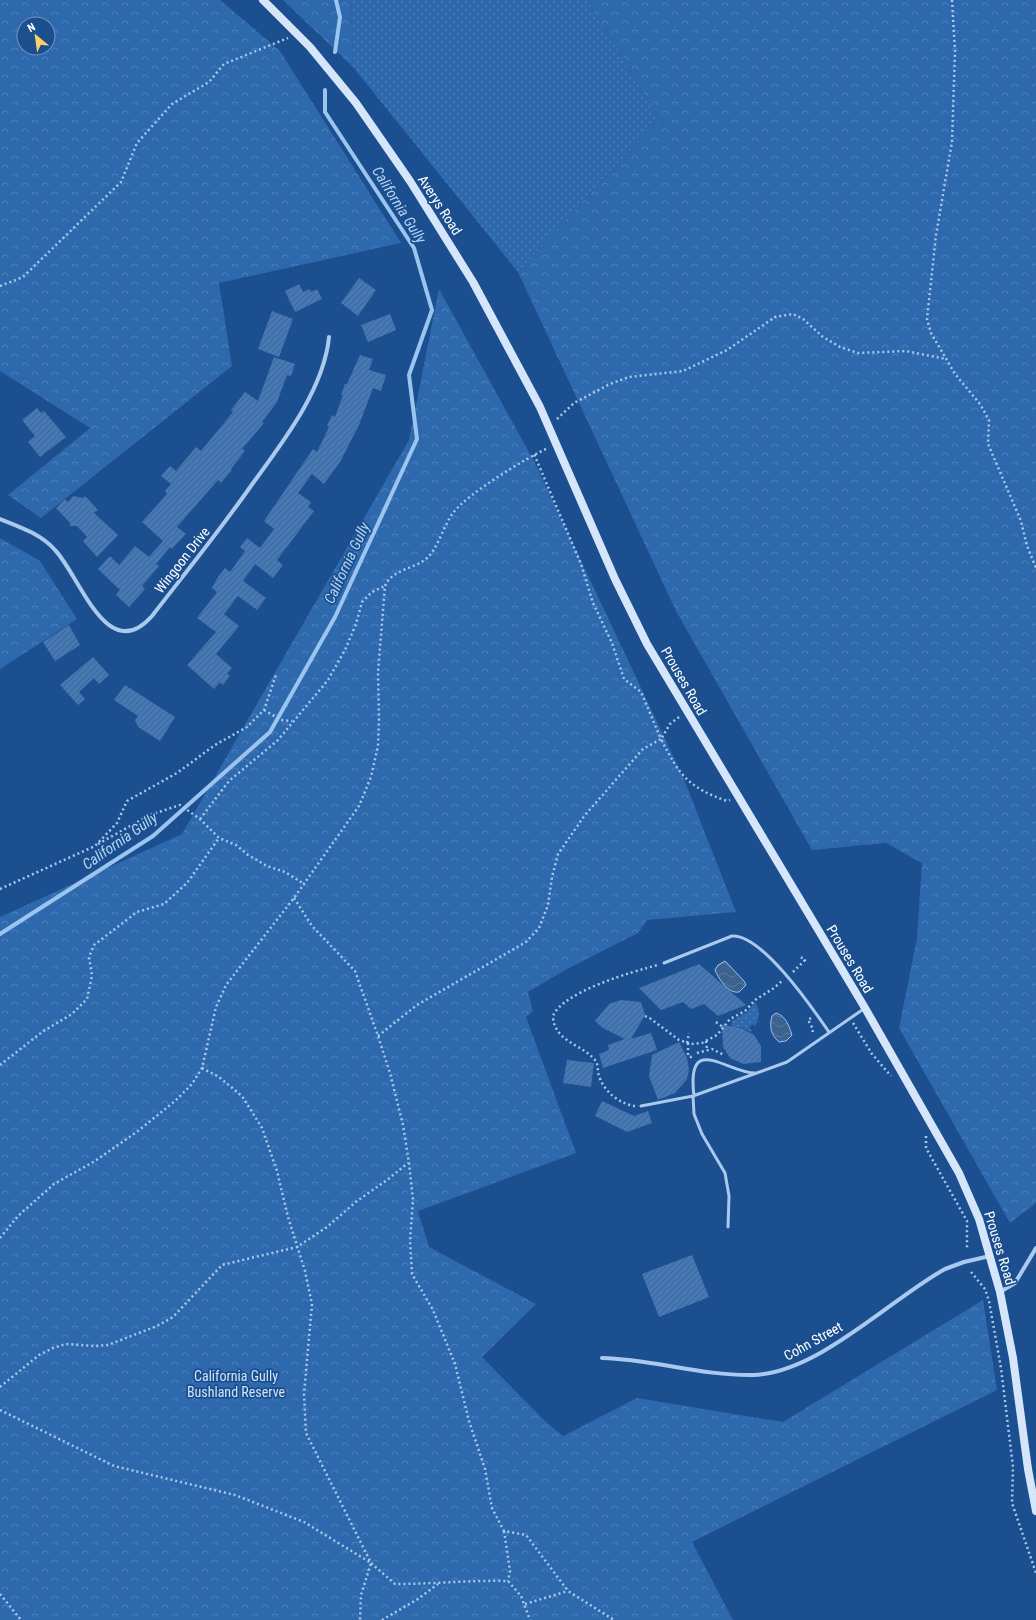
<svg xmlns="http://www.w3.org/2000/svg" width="1036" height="1620" font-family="'Roboto Condensed',sans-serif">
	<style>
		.grass { fill: url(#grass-dots) }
		.forest { fill: url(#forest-crowns); fill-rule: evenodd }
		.water { fill: url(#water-waves); stroke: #9cc4f0 }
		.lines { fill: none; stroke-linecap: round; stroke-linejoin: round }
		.stream { stroke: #9cc4f0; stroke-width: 4 }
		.building { fill: url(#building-hatch) }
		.path { stroke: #a9c9ee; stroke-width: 2.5; stroke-dasharray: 2 3; stroke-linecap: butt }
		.lane { stroke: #a9c9ee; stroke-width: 3 }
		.street { stroke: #a9c9ee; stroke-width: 4 }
		.secondary { stroke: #d6e6fa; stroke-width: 8 }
		.labels { text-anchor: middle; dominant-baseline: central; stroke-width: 3.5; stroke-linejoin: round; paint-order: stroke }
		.street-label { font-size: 14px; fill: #fff; stroke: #1b4f8f }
		.park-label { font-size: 14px; fill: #cfe3fa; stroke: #1b4f8f }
		.water-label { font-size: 15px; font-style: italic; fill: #b5d3f5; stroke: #1b4f8f }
	</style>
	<defs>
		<pattern id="grass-dots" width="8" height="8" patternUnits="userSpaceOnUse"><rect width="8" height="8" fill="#2e69ad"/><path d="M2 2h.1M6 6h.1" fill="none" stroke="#4d80b9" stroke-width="1.8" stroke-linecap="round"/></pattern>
		<pattern id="forest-crowns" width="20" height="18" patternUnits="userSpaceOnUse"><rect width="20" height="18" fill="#2e69ad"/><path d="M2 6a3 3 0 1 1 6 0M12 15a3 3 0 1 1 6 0" fill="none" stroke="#4d80b9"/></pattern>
		<pattern id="water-waves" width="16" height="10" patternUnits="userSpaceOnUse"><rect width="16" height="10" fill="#3c6290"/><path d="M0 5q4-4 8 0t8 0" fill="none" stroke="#597aa1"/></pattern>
		<pattern id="building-hatch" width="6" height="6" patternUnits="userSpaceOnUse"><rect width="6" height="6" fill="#4478b7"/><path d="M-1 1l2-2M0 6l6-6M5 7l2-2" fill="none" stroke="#486282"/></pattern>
	</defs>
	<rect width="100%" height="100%" fill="#1b4f8f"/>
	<path class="grass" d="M 351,0 L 587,0 L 659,119 L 518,272 L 353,67 Z
		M 755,1002 C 760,1010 760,1018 755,1026 L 752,1024 L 749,1028 L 752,1031 L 751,1032 L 741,1027 L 731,1027 L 732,1021 L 747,1012 Z"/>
	<path class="forest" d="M 0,0 L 220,0 L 280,51 L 401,243 L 219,283 L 232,366 L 41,518 L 8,495 L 90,428 L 0,371 ZM 24,24 L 48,24 L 48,48 L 24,48 Z
		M 283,0 L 351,0 L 353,67 Z
		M 587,0 L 1036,0 L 1036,1203 L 1010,1223 L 899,1028 L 917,938 L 922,863 L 886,843 L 812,850 L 676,611 L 518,272 L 659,119 Z
		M 439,289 L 535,463 L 683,777 L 736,912 L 647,920 L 638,933 L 567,969 L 528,992 L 533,1011 L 526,1017 L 576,1153 L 418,1211 L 429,1247 L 536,1304 L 482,1357 L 545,1421 L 563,1436 L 637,1398 L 783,1422 L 983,1300 L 997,1390 L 692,1542 L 733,1620 L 0,1620 L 0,917 L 182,834 L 409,440 Z
		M 0,538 L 40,561 L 77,619 L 0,669 Z"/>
	<path class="water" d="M 725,961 L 744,981 L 746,985 L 739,992 C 728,994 719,979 715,970 L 718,965 Z
		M 776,1013 C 786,1016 789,1026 792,1035 L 786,1041 L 779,1042 C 771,1035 769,1027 772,1016 Z"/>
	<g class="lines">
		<path class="stream" d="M 335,52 L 340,17 L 336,0
			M 0,934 L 153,836 L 270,732 L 335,617 L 417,439 L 409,375 L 432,310 L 414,248 L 325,112 L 325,90"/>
	</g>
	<path class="building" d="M 359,278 L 376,290 L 358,316 L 341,303 Z
		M 299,284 L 303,292 L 310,289 L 311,292 L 317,289 L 322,299 L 295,312 L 285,291 Z
		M 272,311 L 293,319 L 279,357 L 258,349 Z
		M 390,314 L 396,330 L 368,342 L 361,325 Z
		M 360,355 L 373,359 L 369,370 L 386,375 L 381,391 L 373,388 L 359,425 L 340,462 L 324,484 L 312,474 L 298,493 L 311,502 L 308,507 L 314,511 L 277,560 L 283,565 L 273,578 L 255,564 L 243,581 L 266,598 L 257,610 L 238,596 L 224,614 L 239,626 L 216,654 L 232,668 L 227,674 L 230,676 L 223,685 L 220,682 L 214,689 L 187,665 L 216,632 L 197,618 L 217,592 L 212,588 L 218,577 L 225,568 L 230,572 L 245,551 L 240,547 L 247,538 L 260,548 L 274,529 L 264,521 L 313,449 L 317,452 L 329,427 L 327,426 L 332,415 L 335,417 L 343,395 L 341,395 L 345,384 L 347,384 Z
		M 274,357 L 295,364 L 291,376 L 287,375 L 277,402 L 262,422 L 264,423 L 242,449 L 245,451 L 231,469 L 232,470 L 221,483 L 218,480 L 177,527 L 186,534 L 172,549 L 170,547 L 156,564 L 159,566 L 142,586 L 145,589 L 129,607 L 116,595 L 120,590 L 98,569 L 110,556 L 119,565 L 135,546 L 149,557 L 163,541 L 142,522 L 167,494 L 165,491 L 171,484 L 161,476 L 170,466 L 176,471 L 196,447 L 201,451 L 233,412 L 231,410 L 245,392 L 258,401 Z
		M 37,408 L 41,413 L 44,411 L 66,437 L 40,457 L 28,442 L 35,436 L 22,420 Z
		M 73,496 L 83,498 L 85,496 L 98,510 L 94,513 L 118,535 L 97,557 L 83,541 L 87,537 L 77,526 L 70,526 L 70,523 L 56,508 L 65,499 L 68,502 Z
		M 69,625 L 80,645 L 55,661 L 43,642 Z
		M 93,657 L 109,675 L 99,684 L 94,678 L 79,692 L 85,699 L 78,705 L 60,685 Z
		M 125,685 L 175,717 L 160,741 L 138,727 L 135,720 L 138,716 L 114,700 Z
		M 699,964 L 746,1005 L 718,1016 L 704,1004 L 691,1009 L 683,1002 L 661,1010 L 639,988 Z
		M 621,1000 L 641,1002 L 645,1015 L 631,1039 L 651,1033 L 657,1050 L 603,1068 L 599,1054 L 609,1050 L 608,1045 L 625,1039 L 603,1028 L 595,1021 L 609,1004 Z
		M 722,1025 L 741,1028 L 754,1035 L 761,1046 L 761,1062 L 743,1064 L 730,1058 L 723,1047 Z
		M 679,1042 L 687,1058 L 689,1070 L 687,1079 L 675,1093 L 658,1100 L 649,1076 L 652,1055 Z
		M 567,1060 L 594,1063 L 591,1087 L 563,1083 Z
		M 602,1101 L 634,1116 L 648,1111 L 652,1123 L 627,1132 L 595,1116 Z
		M 692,1255 L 709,1297 L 659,1317 L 642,1274 Z"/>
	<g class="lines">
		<path class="path" d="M 952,0 L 955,51 L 952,142 L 936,235 L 927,319 L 931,333 L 955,374 L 980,404 L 989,420 L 988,444 L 1021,521 L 1027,546 L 1036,568
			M 0,286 L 23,277 L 121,182 L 137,143 L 172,104 L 209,82 L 224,64 L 288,38
			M 557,419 L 574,403 L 610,384 L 629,377 L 683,371 L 727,350 L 775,317 L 793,314 L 803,319 L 823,337 L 840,347 L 858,353 L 906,351 L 946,359
			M 264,710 L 281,720 L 292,721
			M 679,717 L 670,724 L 661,739 C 679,775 689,788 727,801 L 730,800
			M 200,819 L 229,781 L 278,740 L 328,680 L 345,650 L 356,624 L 362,602 L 372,592 L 385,586
			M 98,844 L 150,815 L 180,805 L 200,819 L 219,838 L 236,845 L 248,855 L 267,866 L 285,872 L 304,884
			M 0,889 L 95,846 L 117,823 L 127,801 L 177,773 L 215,745 L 247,727 L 264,710 L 276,675
			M 294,898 L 312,926 L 355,971 L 378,1036 L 390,1073 L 403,1125 L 409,1163 L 413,1200 L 410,1240 L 412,1274 L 433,1310 L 455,1364 L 469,1421 L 485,1469 L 492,1508 L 504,1531 L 526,1535 L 568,1591 L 614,1620
			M 793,972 L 805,960 L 799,956
			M 645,1016 L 651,1019 L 679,1040 L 691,1044 L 702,1043 L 717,1035 L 730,1019 L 745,1011 L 755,1000 L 774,988 L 783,980
			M 811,1018 L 808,1020 L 813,1029 L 812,1035
			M 716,1022 L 724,1028
			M 853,1023 L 872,1054 L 891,1076
			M 378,1036 L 417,1005 L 526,942 L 539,928 L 548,905 L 552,877 L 558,854 L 585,815 L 643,749 L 661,739 L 641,692 L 624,679 L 612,643 L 593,603 L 581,564 L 534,454
			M 706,1041 L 707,1049
			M 687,1043 L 689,1033
			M 688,1043 L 688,1056 L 691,1057 L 693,1056
			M 697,1053 L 712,1049 L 724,1055
			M 0,1065 L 42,1032 L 72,1014 L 87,999 L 92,976 L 89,957 L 94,945 L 137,912 L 164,904 L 187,883 L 219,838
			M 202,1068 L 219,1077 L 242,1096 L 262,1128 L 277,1171 L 288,1217 L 305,1271 L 312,1304 L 304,1394 L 306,1433 L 371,1563 L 395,1584 C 433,1584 470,1580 508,1581 L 521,1596 L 530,1620
			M 635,1106 C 620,1104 604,1092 599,1076 C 597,1071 599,1065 595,1060 C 582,1044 554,1042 553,1016 C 562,992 634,971 658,965
			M 926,1136 L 926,1148 L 967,1221 L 967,1250
			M 0,1238 L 18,1216 L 54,1184 L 95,1161 L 138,1131 L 175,1101 L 192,1084 L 202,1068 L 216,1007 L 226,985 L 294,898 L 359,806 L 371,777 L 378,746 L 379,719 L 378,672 L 385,586 C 392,569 415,569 427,558 C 438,548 444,525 453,513 C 467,494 526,458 548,448
			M 971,1272 L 985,1289 L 989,1301 L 1001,1368 L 1013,1467 L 1012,1503 L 1036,1573
			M 0,1387 L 39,1355 L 53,1348 L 66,1344 L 95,1346 L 108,1345 L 157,1326 L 173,1317 L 222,1265 L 297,1247 L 327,1227 L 357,1201 L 387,1180 L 408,1163
			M 0,1410 L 114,1466 L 235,1495 L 304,1522 L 371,1563 L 361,1595 L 360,1620
			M 504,1531 L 510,1571 L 508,1581
			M 0,1594 L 21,1620
			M 525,1604 L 568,1591
			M 382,1620 L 418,1599 L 438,1584"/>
		<path class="lane" d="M 664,963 L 732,936 C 762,934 813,1009 829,1032
			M 693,1096 L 694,1114 L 702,1134 L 725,1173 L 729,1196 L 728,1227
			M 694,1096 C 686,1031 727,1073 755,1073
			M 641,1106 L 693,1096 L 787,1062 L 865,1008"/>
		<path class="street" d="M 0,519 C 20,527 41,534 55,550 C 80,576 107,667 152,616 C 186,572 221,529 253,483 C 283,442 324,389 329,337
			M 1000,1292 L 1015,1283 L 1036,1248
			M 602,1358 C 652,1359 702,1376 753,1375 C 818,1373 889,1300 945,1269 L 964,1262 L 990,1256"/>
		<path class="secondary" d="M 263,0 L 310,47 L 356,103 L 410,181 L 473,282 L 540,407 L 615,579 L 647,644 L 865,1008 L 959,1173 L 979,1219 L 1000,1292 L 1013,1358 L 1028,1469 L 1036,1511"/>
	</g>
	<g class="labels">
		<g class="street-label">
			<text transform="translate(440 205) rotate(57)">Averys Road</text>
			<text transform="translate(182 560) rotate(-52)">Wingoon Drive</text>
			<text transform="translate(684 681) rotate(60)">Prouses Road</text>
			<text transform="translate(850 959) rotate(59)">Prouses Road</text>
			<text transform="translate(1000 1248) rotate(73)">Prouses Road</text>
			<text transform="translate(813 1341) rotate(-29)">Cohn Street</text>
		</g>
		<g class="park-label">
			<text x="236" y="1376">California Gully<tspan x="236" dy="16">Bushland Reserve</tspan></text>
		</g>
		<g class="water-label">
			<text transform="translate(399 205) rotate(58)">California Gully</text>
			<text transform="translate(347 563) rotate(-65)">California Gully</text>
			<text transform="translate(120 841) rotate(-35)">California Gully</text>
		</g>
	</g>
	<g transform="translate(36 36) rotate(331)"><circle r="19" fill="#1b4f8f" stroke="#7695bc"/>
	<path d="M0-3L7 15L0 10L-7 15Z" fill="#ffd166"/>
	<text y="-6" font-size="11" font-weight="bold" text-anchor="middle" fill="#ffffff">N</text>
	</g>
</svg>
